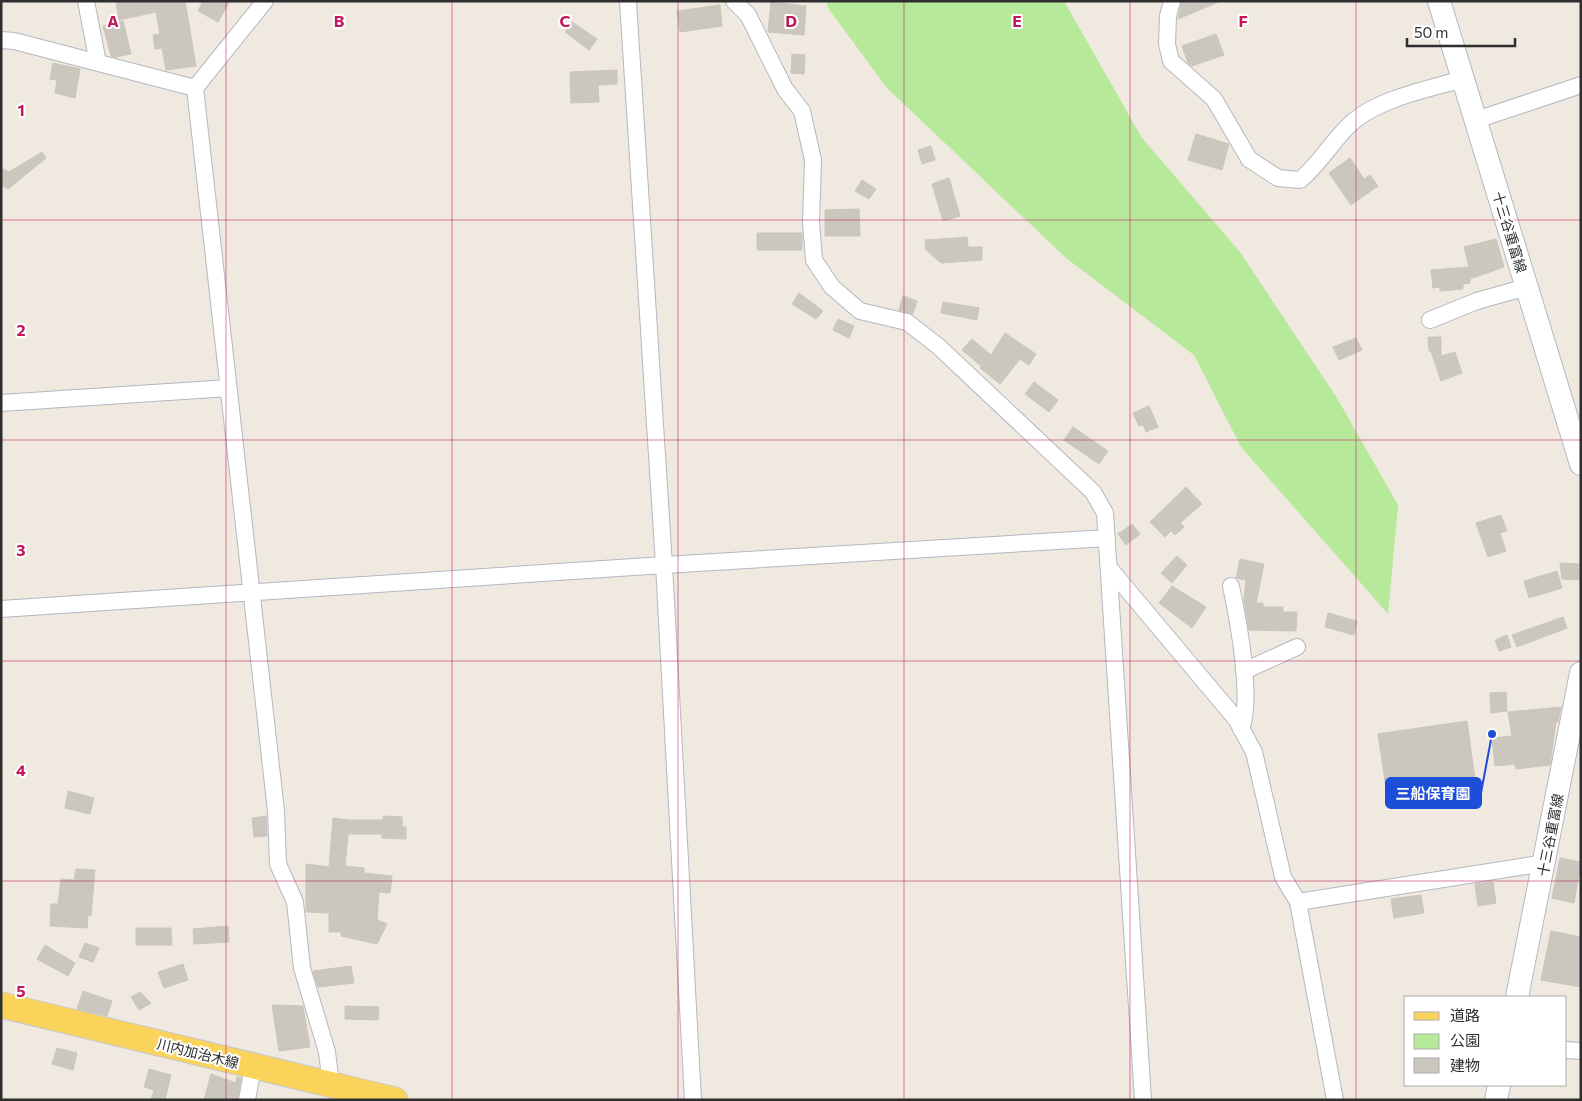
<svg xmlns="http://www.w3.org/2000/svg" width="1582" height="1101" font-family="Commissioner,'Noto Sans JP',sans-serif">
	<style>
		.green { fill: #b6e99a }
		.building { fill: #cbc7be; stroke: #ccc5b9 }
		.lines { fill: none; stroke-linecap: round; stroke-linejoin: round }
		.minor-casing { stroke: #b4b7c2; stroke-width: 18 }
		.secondary-casing { stroke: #b4b7c2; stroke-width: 24 }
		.primary-casing { stroke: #c9c9c9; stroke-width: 27 }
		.minor { stroke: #fff; stroke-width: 16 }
		.secondary { stroke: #fff; stroke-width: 22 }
		.primary { stroke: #fad35b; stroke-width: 25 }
		.grid { fill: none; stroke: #c2185b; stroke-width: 1; stroke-opacity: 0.55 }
		.labels { text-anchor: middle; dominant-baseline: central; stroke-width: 4; stroke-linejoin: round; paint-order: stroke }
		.street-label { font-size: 14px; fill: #2e2e2e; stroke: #fff }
		.grid-label { font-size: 16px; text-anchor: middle; font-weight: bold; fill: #c2185b; stroke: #fff; stroke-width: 4; stroke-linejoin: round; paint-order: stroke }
		.leader { fill: none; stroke: #1d4ed8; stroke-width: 2 }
		.callout-dot { fill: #1d4ed8; stroke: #fff; stroke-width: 2 }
		.callout { fill: #1d4ed8; stroke: #1d4ed8; stroke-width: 2 }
		.callout-label { font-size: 15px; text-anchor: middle; font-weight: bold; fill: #fff }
	</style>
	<rect width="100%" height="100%" fill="#f0e9e0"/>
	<path class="green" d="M 826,1 L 1064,1 L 1142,138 L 1240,252 L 1337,398 L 1398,505 L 1388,614 L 1241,447 L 1194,355 L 1066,258 L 887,88 L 828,8 Z"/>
	<path class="building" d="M 116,1 L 185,1 L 196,66 L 166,70 L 162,48 L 155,49 L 153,35 L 160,34 L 156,12 L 119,20 Z
		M 203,1 L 230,1 L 218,22 L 198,11 Z
		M 1182,1 L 1221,1 L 1178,19 Z
		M 771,2 L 806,6 L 804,35 L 768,32 Z
		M 720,5 L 722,26 L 680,32 L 677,11 Z
		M 123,21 L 131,54 L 116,57 L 111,56 L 103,26 Z
		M 572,22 L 597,39 L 589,50 L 565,32 Z
		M 1216,34 L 1224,55 L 1192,66 L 1188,63 L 1182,46 Z
		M 792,54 L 805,55 L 804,74 L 791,73 Z
		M 53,63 L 80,69 L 75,98 L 55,93 L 57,80 L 50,79 Z
		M 617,70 L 617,84 L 598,85 L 599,102 L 571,103 L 570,72 Z
		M 1196,134 L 1229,144 L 1222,170 L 1188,160 Z
		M 931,146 L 935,160 L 922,164 L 918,150 Z
		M 42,152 L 46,158 L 8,189 L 1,185 L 1,168 L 9,172 Z
		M 1350,158 L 1364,179 L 1370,175 L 1378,186 L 1351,205 L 1329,173 Z
		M 949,178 L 960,216 L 943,221 L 932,184 Z
		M 862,180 L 876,189 L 869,199 L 855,191 Z
		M 859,209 L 860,236 L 825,236 L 825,210 Z
		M 757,233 L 802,233 L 802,250 L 757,250 Z
		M 967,237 L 968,247 L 982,247 L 982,260 L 941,263 L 926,250 L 925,240 Z
		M 1496,239 L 1504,267 L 1470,279 L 1470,283 L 1463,284 L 1463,289 L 1440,291 L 1440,287 L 1433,288 L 1431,270 L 1469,267 L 1464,247 Z
		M 799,293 L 823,311 L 816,319 L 792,304 Z
		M 903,296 L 917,301 L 913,314 L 899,310 Z
		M 943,302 L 979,308 L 977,320 L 941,313 Z
		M 838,319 L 854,326 L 849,338 L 833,330 Z
		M 1005,333 L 1036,354 L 1029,365 L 1020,359 L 1000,384 L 980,368 L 981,366 L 962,350 L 972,339 L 991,355 Z
		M 1428,337 L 1441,337 L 1441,356 L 1455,352 L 1462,373 L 1441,381 L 1431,351 L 1429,351 Z
		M 1356,338 L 1362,350 L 1339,360 L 1333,347 Z
		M 1034,382 L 1058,400 L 1049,412 L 1025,394 Z
		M 1149,406 L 1158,427 L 1146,432 L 1143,425 L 1139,426 L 1133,413 Z
		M 1073,427 L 1108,451 L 1099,464 L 1064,440 Z
		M 1186,487 L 1202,504 L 1180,523 L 1184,527 L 1175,535 L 1171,531 L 1165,537 L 1150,522 Z
		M 1501,515 L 1507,531 L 1500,533 L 1506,551 L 1488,557 L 1476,523 Z
		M 1132,524 L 1140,534 L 1126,545 L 1118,534 Z
		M 1177,556 L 1187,565 L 1172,583 L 1161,573 Z
		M 1240,559 L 1264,564 L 1256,603 L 1263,603 L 1263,607 L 1283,607 L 1283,612 L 1297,612 L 1296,631 L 1249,630 L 1244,599 L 1246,580 L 1236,578 Z
		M 1560,563 L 1579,564 L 1579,580 L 1562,579 Z
		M 1557,571 L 1562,588 L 1529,598 L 1524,581 Z
		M 1172,586 L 1206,607 L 1192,628 L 1159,603 Z
		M 1328,613 L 1357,621 L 1354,635 L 1325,627 Z
		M 1563,617 L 1567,628 L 1517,647 L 1512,635 Z
		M 1507,635 L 1511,647 L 1499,651 L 1495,640 Z
		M 1506,692 L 1507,711 L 1491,713 L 1490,693 Z
		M 1561,707 L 1558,722 L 1556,722 L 1550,765 L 1516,769 L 1515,764 L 1495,766 L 1492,738 L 1512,736 L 1508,712 Z
		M 1467,721 L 1476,786 L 1405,796 L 1406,800 L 1388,802 L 1378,734 Z
		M 68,791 L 94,798 L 90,814 L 65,808 Z
		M 266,816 L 267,836 L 254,837 L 252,818 Z
		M 383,816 L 402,817 L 402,827 L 406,827 L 406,839 L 382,838 L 382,834 L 348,834 L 345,866 L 364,868 L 364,873 L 392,876 L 390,893 L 379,892 L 377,920 L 387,924 L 377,944 L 341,936 L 341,932 L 329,932 L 329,913 L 306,912 L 306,864 L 329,867 L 333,818 L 349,820 L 383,820 Z
		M 1560,858 L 1581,862 L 1574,903 L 1552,898 Z
		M 76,869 L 95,870 L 91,916 L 88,915 L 87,928 L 50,926 L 51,904 L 58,904 L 61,879 L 74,880 Z
		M 1493,882 L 1496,903 L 1478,906 L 1475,884 Z
		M 1421,895 L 1424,913 L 1394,918 L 1391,899 Z
		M 228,926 L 229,942 L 194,944 L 193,929 Z
		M 136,928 L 171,928 L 172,945 L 136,945 Z
		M 1551,931 L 1581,937 L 1581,987 L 1541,980 Z
		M 85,943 L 99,948 L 93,962 L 79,957 Z
		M 45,945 L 75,963 L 68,976 L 37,959 Z
		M 183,964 L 188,980 L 164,988 L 158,972 Z
		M 351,966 L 354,983 L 318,987 L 313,971 Z
		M 83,991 L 112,1001 L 107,1016 L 77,1009 Z
		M 140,992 L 151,1003 L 139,1010 L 131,997 Z
		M 272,1005 L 303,1006 L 310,1047 L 279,1051 Z
		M 345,1006 L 379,1007 L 378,1020 L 345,1019 Z
		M 57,1048 L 77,1053 L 73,1070 L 52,1064 Z
		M 149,1069 L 171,1075 L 165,1100 L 151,1100 L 154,1090 L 144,1087 Z
		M 211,1074 L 236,1083 L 237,1077 L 241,1078 L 237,1100 L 204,1100 Z"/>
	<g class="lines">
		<g class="minor-casing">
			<path id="minor" d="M 86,1 L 98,63
				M 265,1 L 195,88 L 276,811 L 278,864 L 295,902 L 302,968 L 327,1052 L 331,1085
				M 628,1 L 664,565 L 693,1100
				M 734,1 L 748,15 L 785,89 L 802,111 L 813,160 L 811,222 L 814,260 L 832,287 L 860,311 L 907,322 L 938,346 L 1093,492 L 1105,513 L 1143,1100
				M 1172,1 L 1168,16 L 1167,44 L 1171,61 L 1214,99 L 1249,159 L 1278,178 L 1300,180 C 1321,163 1336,135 1355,120 C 1382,98 1429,89 1463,79
				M 1,40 L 14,41 L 195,88
				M 1476,120 L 1581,85
				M 1430,320 L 1477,301 L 1527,287
				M 1,403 L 229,388
				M 1110,569 L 1236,719 L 1254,752 L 1283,877 L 1298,902 L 1335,1100
				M 1231,586 C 1238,619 1253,699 1241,729
				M 1,609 L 664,565 L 1107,538
				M 1244,671 L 1297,647
				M 1298,902 L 1545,863
				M 1566,1050 L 1581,1051
				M 247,1100 L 253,1066"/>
		</g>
		<g class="secondary-casing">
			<path id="secondary" d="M 1439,1 L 1581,464
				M 1517,997 L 1581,673
				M 1496,1100 L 1499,1085"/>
		</g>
		<g class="primary-casing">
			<path id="primary" d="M 1,1005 L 395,1100"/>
		</g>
		<use href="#minor" class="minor"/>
		<use href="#secondary" class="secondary"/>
		<use href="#primary" class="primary"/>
	</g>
	<path class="grid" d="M 226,1 L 226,1100M 452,1 L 452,1100M 678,1 L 678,1100M 904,1 L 904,1100M 1130,1 L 1130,1100M 1356,1 L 1356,1100M 1,220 L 1581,220M 1,440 L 1581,440M 1,661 L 1581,661M 1,881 L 1581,881"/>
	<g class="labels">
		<g class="street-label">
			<text transform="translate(1510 232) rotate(73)">十三谷重富線</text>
			<text transform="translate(1550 835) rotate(-79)">十三谷重富線</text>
			<text transform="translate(198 1053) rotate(14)">川内加治木線</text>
		</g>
	</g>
	<g class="grid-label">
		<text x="113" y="27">A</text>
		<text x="339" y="27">B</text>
		<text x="565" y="27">C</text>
		<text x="791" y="27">D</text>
		<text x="1017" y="27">E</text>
		<text x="1243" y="27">F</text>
		<text x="21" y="116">1</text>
		<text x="21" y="336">2</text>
		<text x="21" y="556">3</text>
		<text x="21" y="776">4</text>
		<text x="21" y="997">5</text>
	</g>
	<path class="leader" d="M1492 734L1481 793"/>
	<circle class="callout-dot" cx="1492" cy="734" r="5"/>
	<rect class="callout" x="1386" y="778" width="95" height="30" rx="5"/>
	<g class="callout-label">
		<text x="1433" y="799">三船保育園</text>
	</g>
	<rect width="1582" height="1101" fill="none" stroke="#2e2e2e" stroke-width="5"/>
	<rect x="1404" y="996" width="162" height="90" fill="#ffffff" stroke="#ababab"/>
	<rect x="1414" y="1012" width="25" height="8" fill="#fad35b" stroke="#ababab"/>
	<text x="1450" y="1021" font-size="15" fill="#2e2e2e">道路</text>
	<rect x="1414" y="1034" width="25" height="15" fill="#b6e99a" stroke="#ababab"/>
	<text x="1450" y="1046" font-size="15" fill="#2e2e2e">公園</text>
	<rect x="1414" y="1058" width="25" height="15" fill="#cbc7be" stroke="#ababab"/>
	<text x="1450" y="1071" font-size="15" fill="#2e2e2e">建物</text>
	<path d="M1407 38v8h108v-8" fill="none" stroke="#2e2e2e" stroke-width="2.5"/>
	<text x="1414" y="38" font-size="15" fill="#2e2e2e" stroke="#ffffff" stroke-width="4" paint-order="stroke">50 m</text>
</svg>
